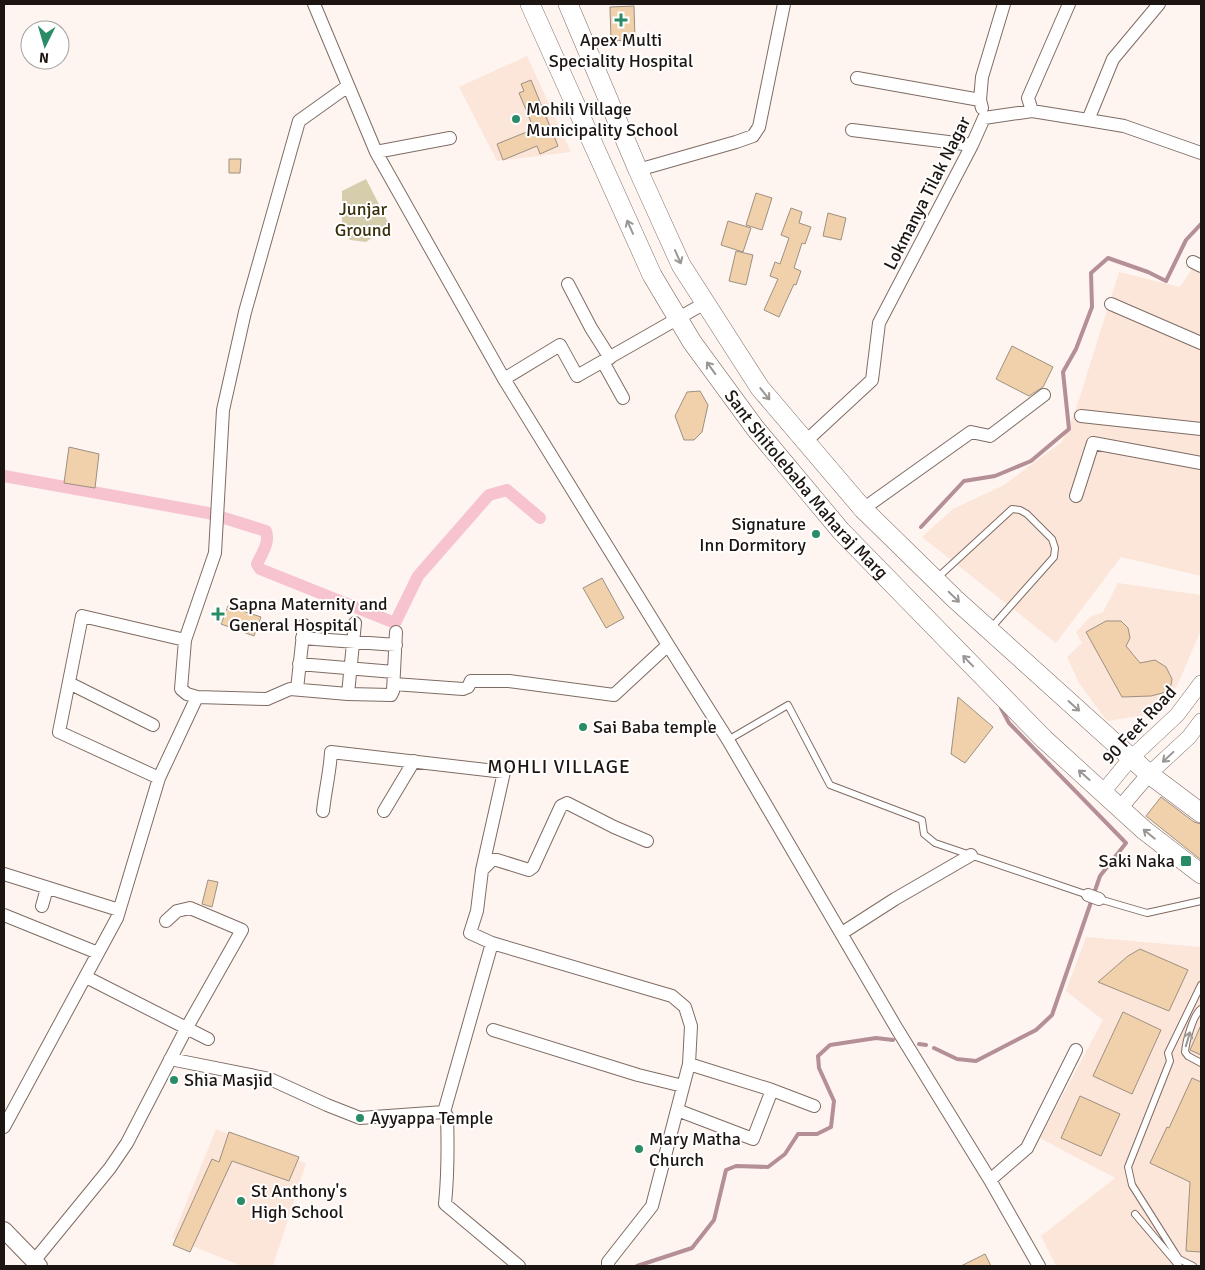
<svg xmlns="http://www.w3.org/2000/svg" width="1205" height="1270" font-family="Signika,sans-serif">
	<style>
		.built { fill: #fce5d9 }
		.green { fill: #d6cdac }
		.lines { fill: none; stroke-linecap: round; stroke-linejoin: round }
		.stream { stroke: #b58f96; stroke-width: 4 }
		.canal { stroke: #f6c3cf; stroke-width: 12 }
		.building { fill: #f0d1ac; stroke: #9d9081 }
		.service-casing { stroke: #7f6c63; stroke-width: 8 }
		.minor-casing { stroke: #7f6c63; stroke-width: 14 }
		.tertiary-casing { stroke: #7f6c63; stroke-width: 16 }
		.secondary-casing { stroke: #7f6c63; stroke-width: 18 }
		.primary-casing { stroke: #7f6c63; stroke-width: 20 }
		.service { stroke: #fff; stroke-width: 6 }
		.minor { stroke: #fff; stroke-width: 12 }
		.tertiary { stroke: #fff; stroke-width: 15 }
		.secondary { stroke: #fff; stroke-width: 16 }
		.primary { stroke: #fff; stroke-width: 19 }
		.oneway { stroke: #999694 }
		.poi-dot { fill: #2a8c66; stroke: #fff; stroke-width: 2 }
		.labels { text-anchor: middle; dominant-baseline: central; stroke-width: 4; stroke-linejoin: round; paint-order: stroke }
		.poi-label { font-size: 18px; fill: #1d1512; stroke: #fff; text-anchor: start }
		.street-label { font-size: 18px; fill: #1d1512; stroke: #fff }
		.park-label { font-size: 18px; fill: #382e09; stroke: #fff }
		.neighbourhood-label { font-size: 19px; letter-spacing: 1px; fill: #1d1512; stroke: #fff }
	</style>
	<rect width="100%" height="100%" fill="#fef5f1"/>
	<path class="built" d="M 527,56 L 571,152 L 497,161 L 459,87 Z
		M 1201,255 L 1201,576 L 1121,557 L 1056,643 L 922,537 L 953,509 L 1004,485 L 1062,442 L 1076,409 L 1119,272 L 1180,287 Z
		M 1118,583 L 1201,595 L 1201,630 L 1178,684 L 1158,713 L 1107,721 L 1079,683 L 1067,657 L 1082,643 L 1076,632 L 1090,617 L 1103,612 Z
		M 1086,937 L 1201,947 L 1201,1266 L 1056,1266 L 1041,1236 L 1115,1178 L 1040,1138 L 1103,1020 L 1066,991 Z
		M 216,1129 L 306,1163 L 273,1266 L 242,1266 L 172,1238 Z"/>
	<path class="green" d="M 366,179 L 390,226 L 366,242 L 350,240 L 342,230 L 342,191 Z"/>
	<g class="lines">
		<path class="stream" d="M 921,527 L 964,481 L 995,476 L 1031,461 L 1069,429 L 1063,372 L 1076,349 L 1092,307 L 1091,273 L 1108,258 L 1148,272 L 1166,281 L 1186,240 L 1201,224
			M 919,1044 L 926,1045
			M 934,1048 L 957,1059 L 976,1061 L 1036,1030 L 1052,1015 L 1100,876 L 1126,843 L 1009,723 L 1001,708
			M 637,1266 L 692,1248 L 714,1220 L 726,1170 L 736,1166 L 768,1167 L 785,1154 L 798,1134 L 817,1134 L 831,1127 L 834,1101 L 819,1068 L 818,1056 L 830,1045 L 876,1038 L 893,1040"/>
		<path class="canal" d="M 4,476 L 208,513 L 266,531 C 270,543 262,553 257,564 L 260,569 L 395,623 L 418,576 L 489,495 L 507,490 L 540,518"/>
	</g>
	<path class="building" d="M 634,6 L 635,40 L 611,41 L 610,7 Z
		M 531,80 L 558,146 L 540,154 L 537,146 L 503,160 L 497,144 L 534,129 L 519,93 L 524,91 L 521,84 Z
		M 229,159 L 241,159 L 240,173 L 229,173 Z
		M 756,193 L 772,198 L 762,230 L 746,225 Z
		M 791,208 L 802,212 L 799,223 L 811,227 L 805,244 L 802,243 L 794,268 L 801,271 L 796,285 L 794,284 L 779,317 L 764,310 L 778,279 L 770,276 L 775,262 L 780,264 L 789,238 L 781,235 Z
		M 828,213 L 846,218 L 841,240 L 823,236 Z
		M 728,221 L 751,228 L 743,252 L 721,245 Z
		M 736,251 L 753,255 L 746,285 L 729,281 Z
		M 1012,346 L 1053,367 L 1043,387 L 1029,396 L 996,379 Z
		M 700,391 L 708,405 L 702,432 L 694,440 L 684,440 L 675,416 L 687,392 Z
		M 69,447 L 99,454 L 95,488 L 64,483 Z
		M 602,578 L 624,618 L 606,628 L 583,588 Z
		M 228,606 L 261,617 L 254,636 L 221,624 Z
		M 1106,621 L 1121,621 L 1128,628 L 1130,638 L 1126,646 L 1140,663 L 1155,660 L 1166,667 L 1172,679 L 1170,691 L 1151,696 L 1122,697 L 1086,632 Z
		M 958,697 L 993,727 L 965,763 L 951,754 Z
		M 1161,797 L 1194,822 L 1201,824 L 1201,860 L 1146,816 Z
		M 208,880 L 218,882 L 212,907 L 202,904 Z
		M 1140,949 L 1188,970 L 1169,1011 L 1098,982 L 1128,956 Z
		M 1123,1012 L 1161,1030 L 1132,1094 L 1093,1076 Z
		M 1201,1025 L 1201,1055 L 1190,1050 Z
		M 1192,1078 L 1201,1082 L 1201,1252 L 1186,1251 L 1190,1182 L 1150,1163 L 1167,1127 L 1169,1128 Z
		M 1080,1096 L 1120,1114 L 1101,1156 L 1061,1138 Z
		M 229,1132 L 299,1157 L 289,1181 L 232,1161 L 190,1252 L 173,1245 L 212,1159 L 219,1162 Z
		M 985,1254 L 991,1266 L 961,1266 Z"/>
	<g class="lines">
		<g class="service-casing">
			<path id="service" d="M 936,579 L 1012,509 L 1020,510 L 1027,514 L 1052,539 L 1055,548 L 1054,557 L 991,628
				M 728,740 L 788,705 L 830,785 L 922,820 L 924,834 L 935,843 L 1088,895
				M 1099,899 L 1147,913 L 1201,901
				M 1201,1009 C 1193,1015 1186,1041 1185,1052 L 1188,1056 L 1201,1063
				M 1135,1214 L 1179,1266
				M 1193,1266 L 1179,1259 L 1175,1253 L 1132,1185 L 1128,1167 L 1170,1061 L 1168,1053 L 1201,985"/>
		</g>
		<g class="minor-casing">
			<path id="minor" d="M 314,4 L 376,152 L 504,379 L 668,645 L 728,740 L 897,1029 L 990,1180 L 1039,1266
				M 857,78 L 980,100
				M 982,108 L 980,100 L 982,77 L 1004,4
				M 1032,111 L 1028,98 L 1069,4
				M 1088,120 L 1113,59 L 1159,4
				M 852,130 L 972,145
				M 376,152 L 450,138
				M 638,170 L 736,142 L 753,136 L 759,127 L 784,4
				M 1193,262 L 1201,266
				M 568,284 L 591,328 L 610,358
				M 1111,304 L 1201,343
				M 603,362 L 623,398
				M 504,379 L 560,345 L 577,376 L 705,303
				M 1081,416 L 1201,429
				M 805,442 L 872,380 L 879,323 L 972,145 L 984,118 L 1032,111 L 1088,120 L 1124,126 L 1201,153
				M 1076,496 L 1093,443 L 1201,463
				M 863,509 L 971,432 L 990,436 L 1044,395
				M 302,638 L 396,645
				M 299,664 L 394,672
				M 69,683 L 153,725
				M 394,684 L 463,689 L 468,687 L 471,681 L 509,681 L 614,695 L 668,645
				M 297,689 L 304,625
				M 348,694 L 355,623
				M 197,697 L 267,699 L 290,689 L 348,694 L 391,695 L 393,691 L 396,632
				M 159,778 L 59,732 L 82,616 L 185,640
				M 323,811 C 325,791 330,772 331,752 L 504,772 L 482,870 L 477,911 L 470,933 L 492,943 L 672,996 L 685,1007 L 691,1026 L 689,1064 L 772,1090 L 814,1106
				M 384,811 L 414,761
				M 482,870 L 492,860 L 497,860 L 529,870 L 533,867 L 561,806 L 567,803 L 614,827 L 647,841
				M 4,874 L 119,910
				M 1088,895 L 1099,899
				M 42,906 L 47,888
				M 4,915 L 98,953
				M 842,933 L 895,899 L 971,855
				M 492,943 L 444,1112 L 447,1116 C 448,1145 448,1174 445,1204 L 519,1266
				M 86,977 L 208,1039
				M 493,1030 L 638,1075 L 683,1086
				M 170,1059 L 270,1079 L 327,1105 L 360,1118 L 444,1112
				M 689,1064 L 677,1110 L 753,1139 L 772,1090
				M 4,1127 L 117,918 L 159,778 L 197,697 L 187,694 L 181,689 L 185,640 L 215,553 L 223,410 L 245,312 L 299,121 L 348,86
				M 990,1180 L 1027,1148 L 1076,1050
				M 34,1261 L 110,1168 L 127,1143 L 186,1029 L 242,930 L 190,908 L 177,911 L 166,921
				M 608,1266 L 608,1262 L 652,1206 L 677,1110"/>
		</g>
		<g class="tertiary-casing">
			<path id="tertiary" d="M 1103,792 L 1131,758 L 1177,715 L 1201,683
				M 1120,808 L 1149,774 L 1189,737 L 1201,721"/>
		</g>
		<g class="secondary-casing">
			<path id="secondary" d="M 4,1230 L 39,1266"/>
		</g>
		<g class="primary-casing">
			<g id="primary">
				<path id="s1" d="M 530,4 L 652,275 L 692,342 L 755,428 L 841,531 L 1044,739 L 1144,830 L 1201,874"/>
				<path d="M 568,4 L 638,170 L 681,265 L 760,388 L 863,509 L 955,599 L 1149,774 L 1201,813"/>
			</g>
		</g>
		<use href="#service" class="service"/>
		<use href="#minor" class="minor"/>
		<use href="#tertiary" class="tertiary"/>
		<use href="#secondary" class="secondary"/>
		<use href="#primary" class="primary"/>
	</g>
	<defs><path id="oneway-shaft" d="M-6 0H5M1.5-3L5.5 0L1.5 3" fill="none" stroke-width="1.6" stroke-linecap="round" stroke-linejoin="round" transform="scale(1.25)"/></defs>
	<g class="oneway">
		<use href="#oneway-shaft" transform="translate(630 227) rotate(-114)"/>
		<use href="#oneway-shaft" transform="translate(678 257) rotate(66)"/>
		<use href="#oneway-shaft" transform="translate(711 368) rotate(-126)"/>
		<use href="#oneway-shaft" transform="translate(765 394) rotate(51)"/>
		<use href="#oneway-shaft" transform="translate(954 597) rotate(44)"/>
		<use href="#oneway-shaft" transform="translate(968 661) rotate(-134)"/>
		<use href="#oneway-shaft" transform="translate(1074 706) rotate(42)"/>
		<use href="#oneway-shaft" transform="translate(1168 757) rotate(137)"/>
		<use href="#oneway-shaft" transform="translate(1084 775) rotate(-138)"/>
		<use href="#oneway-shaft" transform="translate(1149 834) rotate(-141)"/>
		<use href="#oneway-shaft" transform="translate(1188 1039) rotate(-73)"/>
	</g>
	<g class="poi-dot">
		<path d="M618.5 12.5h5v5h5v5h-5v5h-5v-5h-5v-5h5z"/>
		<circle cx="516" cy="119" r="5"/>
		<circle cx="816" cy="534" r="5"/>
		<path d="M215.5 606.5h5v5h5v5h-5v5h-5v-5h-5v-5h5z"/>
		<circle cx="583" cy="727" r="5"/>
		<rect x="1180" y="855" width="12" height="12" rx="2.5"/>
		<circle cx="174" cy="1080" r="5"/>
		<circle cx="360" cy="1118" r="5"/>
		<circle cx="639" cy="1149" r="5"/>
		<circle cx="241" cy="1201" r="5"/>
	</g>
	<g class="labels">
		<g class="poi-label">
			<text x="621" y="40" text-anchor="middle">Apex Multi<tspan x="621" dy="21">Speciality Hospital</tspan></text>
			<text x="526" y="109">Mohili Village<tspan x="526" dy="21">Municipality School</tspan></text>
			<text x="806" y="524" text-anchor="end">Signature<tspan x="806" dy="21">Inn Dormitory</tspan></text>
			<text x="229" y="604">Sapna Maternity and<tspan x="229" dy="21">General Hospital</tspan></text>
			<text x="593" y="727">Sai Baba temple</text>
			<text x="1175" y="861" text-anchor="end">Saki Naka</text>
			<text x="184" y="1080">Shia Masjid</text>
			<text x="370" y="1118">Ayyappa Temple</text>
			<text x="649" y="1139">Mary Matha<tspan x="649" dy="21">Church</tspan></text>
			<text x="251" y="1191">St Anthony's<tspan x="251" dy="21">High School</tspan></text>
		</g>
		<g class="street-label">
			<text transform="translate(927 193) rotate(-63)">Lokmanya Tilak Nagar</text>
			<text stroke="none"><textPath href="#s1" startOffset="558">Sant Shitolebaba Maharaj Marg</textPath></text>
			<text transform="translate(1139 725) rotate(-47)">90 Feet Road</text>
		</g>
		<g class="park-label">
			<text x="363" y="209">Junjar<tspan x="363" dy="21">Ground</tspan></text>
		</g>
		<g class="neighbourhood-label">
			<text x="559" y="767">MOHLI VILLAGE</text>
		</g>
	</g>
	<rect width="1205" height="1270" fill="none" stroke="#1d1512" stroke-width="10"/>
	<g transform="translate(45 45) rotate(185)"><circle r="24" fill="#ffffff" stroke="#a5a1a0"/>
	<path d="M0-4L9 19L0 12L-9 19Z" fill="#2a8c66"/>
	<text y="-8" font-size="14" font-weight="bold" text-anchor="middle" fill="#1d1512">N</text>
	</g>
</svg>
